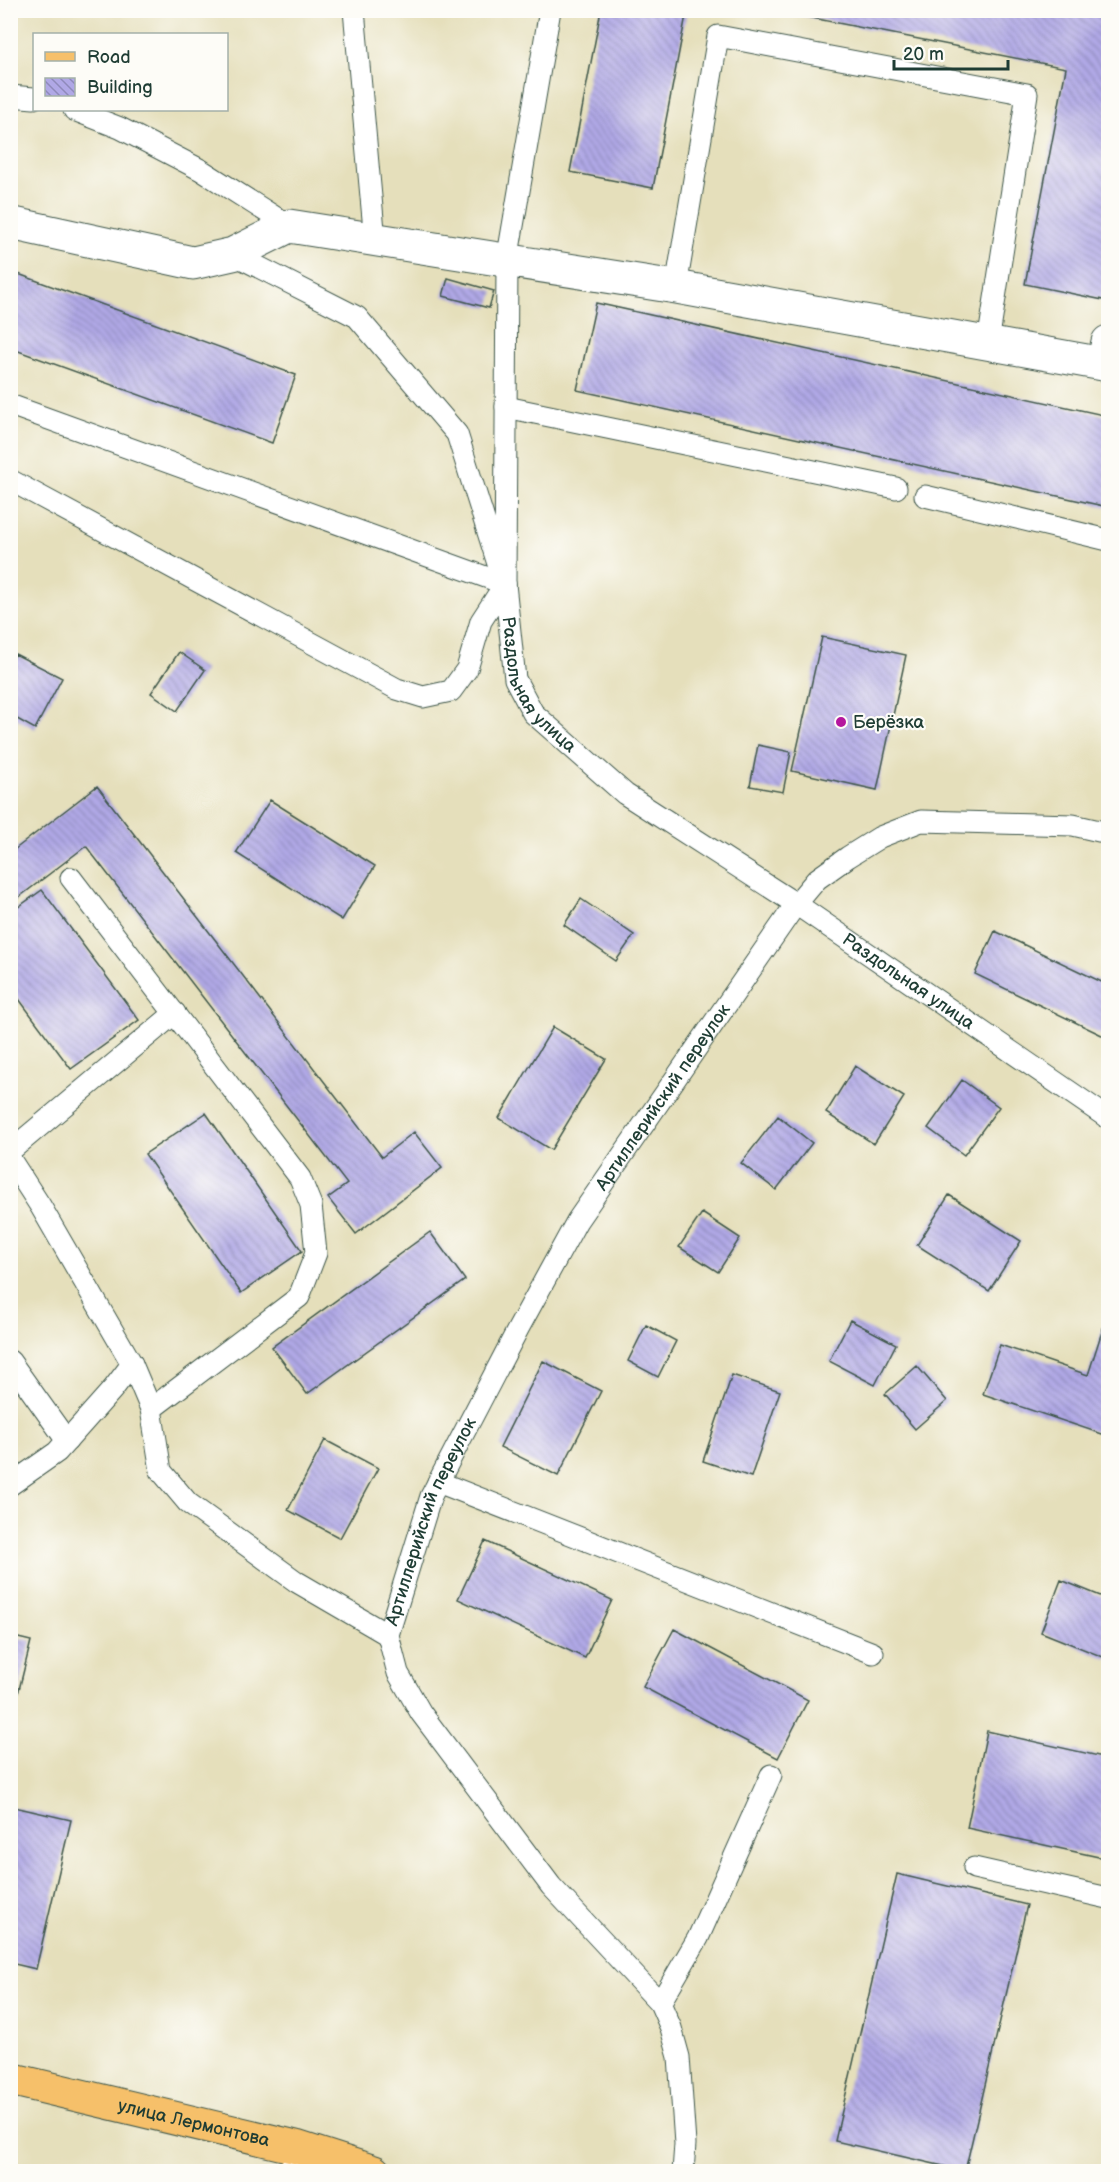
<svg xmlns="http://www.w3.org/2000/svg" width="1119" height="2182" font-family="'Balsamiq Sans',sans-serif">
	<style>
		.building { fill: url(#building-back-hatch) }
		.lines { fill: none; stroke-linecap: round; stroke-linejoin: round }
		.lane-casing { stroke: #3d5548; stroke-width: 23 }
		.street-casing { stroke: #3d5548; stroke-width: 35 }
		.primary-casing { stroke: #3d5548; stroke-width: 35 }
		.lane { stroke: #fff; stroke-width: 21 }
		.street { stroke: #fff; stroke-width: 33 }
		.primary { stroke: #f6c06b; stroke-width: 33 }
		.poi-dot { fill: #b5179e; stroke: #fdfcf7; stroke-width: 2 }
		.labels { text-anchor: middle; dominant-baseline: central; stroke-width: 4.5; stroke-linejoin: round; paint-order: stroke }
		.street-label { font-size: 18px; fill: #1f3d34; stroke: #fdfcf7 }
		.poi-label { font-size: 18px; fill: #1f3d34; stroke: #fdfcf7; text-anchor: start }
	</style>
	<defs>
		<pattern id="building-back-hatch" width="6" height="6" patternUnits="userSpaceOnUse" patternTransform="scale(1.5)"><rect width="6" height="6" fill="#b0a8e6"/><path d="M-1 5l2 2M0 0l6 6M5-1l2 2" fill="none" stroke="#8f8abb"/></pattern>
	</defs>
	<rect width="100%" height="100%" fill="#fdfcf7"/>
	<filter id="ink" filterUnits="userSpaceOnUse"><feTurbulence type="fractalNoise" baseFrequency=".0167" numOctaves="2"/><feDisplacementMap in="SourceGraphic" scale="12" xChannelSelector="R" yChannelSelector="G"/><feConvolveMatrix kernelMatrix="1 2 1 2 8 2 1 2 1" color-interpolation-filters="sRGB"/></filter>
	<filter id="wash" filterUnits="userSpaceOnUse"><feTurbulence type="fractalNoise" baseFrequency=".008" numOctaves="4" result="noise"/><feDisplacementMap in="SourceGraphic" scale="24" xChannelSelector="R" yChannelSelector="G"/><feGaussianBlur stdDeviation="1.35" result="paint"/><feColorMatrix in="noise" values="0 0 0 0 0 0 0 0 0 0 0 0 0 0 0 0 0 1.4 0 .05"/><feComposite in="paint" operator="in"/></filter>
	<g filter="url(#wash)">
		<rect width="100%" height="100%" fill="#e5dfbb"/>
		<g id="blocks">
			<path class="building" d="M 601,10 L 687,10 L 653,188 L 570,172 Z
				M 772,10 L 1108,10 L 1108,301 L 1025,284 L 1066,68 Z
				M 10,271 L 296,375 L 272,443 L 10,348 Z
				M 448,278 L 494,291 L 489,308 L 443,296 Z
				M 596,303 L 1108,416 L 1108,507 L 577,390 Z
				M 822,637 L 906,655 L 877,790 L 792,771 Z
				M 179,652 L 205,670 L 177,711 L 151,693 Z
				M 15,654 L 62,678 L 35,729 L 10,715 L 10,662 Z
				M 758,745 L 791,752 L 783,792 L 750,786 Z
				M 97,786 L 382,1157 L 414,1132 L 442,1168 L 356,1234 L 328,1198 L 347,1184 L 86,846 L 10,904 L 10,853 Z
				M 270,800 L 375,866 L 342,920 L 236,853 Z
				M 42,890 L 139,1020 L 71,1069 L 10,987 L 10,913 Z
				M 581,899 L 634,935 L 616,961 L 564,925 Z
				M 995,931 L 1108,985 L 1108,1038 L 975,974 Z
				M 553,1027 L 606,1059 L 551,1150 L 499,1118 Z
				M 855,1066 L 904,1097 L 874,1144 L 826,1113 Z
				M 962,1080 L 999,1107 L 964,1155 L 928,1128 Z
				M 206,1113 L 302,1251 L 241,1293 L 145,1154 Z
				M 778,1116 L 812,1143 L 776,1190 L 741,1163 Z
				M 949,1195 L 1021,1241 L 989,1291 L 917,1245 Z
				M 702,1213 L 740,1238 L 718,1272 L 679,1247 Z
				M 430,1232 L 465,1280 L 307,1394 L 272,1347 Z
				M 850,1320 L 896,1344 L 875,1385 L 829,1361 Z
				M 646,1325 L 676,1341 L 658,1377 L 628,1361 Z
				M 1104,1325 L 1108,1327 L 1108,1436 L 983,1394 L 1000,1345 L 1088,1375 Z
				M 543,1361 L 601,1391 L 558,1476 L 500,1447 Z
				M 917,1366 L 947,1401 L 915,1429 L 885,1394 Z
				M 732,1375 L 780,1391 L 751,1477 L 703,1461 Z
				M 325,1440 L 378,1468 L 340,1538 L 288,1510 Z
				M 485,1541 L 612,1600 L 585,1658 L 458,1599 Z
				M 1061,1580 L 1108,1599 L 1108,1659 L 1041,1632 Z
				M 674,1629 L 808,1700 L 778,1758 L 643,1687 Z
				M 10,1636 L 31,1641 L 14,1710 L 10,1709 Z
				M 987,1731 L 1108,1758 L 1108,1859 L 967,1828 Z
				M 10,1806 L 71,1820 L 36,1969 L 10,1963 Z
				M 897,1874 L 1027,1905 L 965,2171 L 835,2141 Z"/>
		</g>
	</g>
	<g filter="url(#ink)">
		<use href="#blocks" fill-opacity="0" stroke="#3d5548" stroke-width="1.5"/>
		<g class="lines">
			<g class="lane-casing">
				<g id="lane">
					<path d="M 354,10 L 375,241"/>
					<path id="s1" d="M 550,10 L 507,261 L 505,584 L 515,679 L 533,713 L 625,794 L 796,904 L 1108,1118"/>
					<path d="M 10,96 L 34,98"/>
					<path d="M 74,110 L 120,128 L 201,170 L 289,226"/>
					<path d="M 233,254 L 357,317 L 457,434 L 499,567"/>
					<path d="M 676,287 L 718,36 L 1027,94 L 988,343"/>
					<path d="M 10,405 L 505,584"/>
					<path d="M 506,407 L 896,488"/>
					<path d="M 10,480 L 397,689 L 423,697 L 451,691 L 467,669 L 481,621 L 505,584"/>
					<path d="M 925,496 L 1108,540"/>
					<path d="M 71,878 L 300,1178 L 311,1205 L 316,1253 L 299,1297 L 151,1409"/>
					<path d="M 10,1151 L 175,1013"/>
					<path d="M 10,1159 L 41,1207 L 132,1364 L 151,1409 L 161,1471 L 188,1503 L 297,1582 L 388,1635"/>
					<path d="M 10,1361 L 67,1441"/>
					<path d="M 438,1482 L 873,1653"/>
					<path d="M 10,1485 L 57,1452 L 113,1389 L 132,1364"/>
					<path d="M 974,1868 L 1108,1898"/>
					<path d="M 660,2003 L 698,1938 L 771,1775"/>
					<path d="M 290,2172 L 296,2147"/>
					<path id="s2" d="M 683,2172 L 685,2144 L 679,2057 L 671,2028 L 660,2003 L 551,1886 L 421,1713 L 398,1673 L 388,1635 L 431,1496 L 518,1329 L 577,1221 L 796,904 L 817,879 L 848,857 L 880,837 L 921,821 L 1073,825 L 1108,833"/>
				</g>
			</g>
			<g class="street-casing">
				<path id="street" d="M 10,223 L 193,263 L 233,254 L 289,226 L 676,287 L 1103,364 L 1108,342"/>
			</g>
			<g class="primary-casing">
				<g id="primary">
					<path id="s3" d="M 10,2079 L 296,2147 L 374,2172"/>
				</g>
			</g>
			<use href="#lane" class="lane"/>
			<use href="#street" class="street"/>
			<use href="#primary" class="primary"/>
		</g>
	</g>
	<circle class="poi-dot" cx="841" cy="722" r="6"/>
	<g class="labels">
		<g class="street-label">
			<text stroke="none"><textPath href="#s1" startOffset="688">Раздольная улица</textPath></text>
			<text stroke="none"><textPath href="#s1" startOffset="1174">Раздольная улица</textPath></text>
			<text stroke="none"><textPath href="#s2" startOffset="1242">Артиллерийский переулок</textPath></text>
			<text stroke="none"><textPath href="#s2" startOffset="756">Артиллерийский переулок</textPath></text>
			<text stroke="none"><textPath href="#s3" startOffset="189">улица Лермонтова</textPath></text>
		</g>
		<g class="poi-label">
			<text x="853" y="722">Берёзка</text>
		</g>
	</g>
	<rect width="1119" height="2182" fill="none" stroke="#fdfcf7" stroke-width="36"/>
	<rect x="33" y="33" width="195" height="78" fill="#fdfcf7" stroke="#a4b0a9" stroke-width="1.5"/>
	<rect x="45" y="52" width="30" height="9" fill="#f6c06b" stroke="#a4b0a9" stroke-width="1.5"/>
	<text x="87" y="63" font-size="18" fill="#1f3d34">Road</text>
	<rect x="45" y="78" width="30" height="18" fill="url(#building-back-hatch)" stroke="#a4b0a9" stroke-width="1.5"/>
	<text x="87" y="93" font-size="18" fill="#1f3d34">Building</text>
	<path d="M894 60v9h114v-9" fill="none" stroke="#1f3d34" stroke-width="3"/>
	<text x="903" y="60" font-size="18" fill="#1f3d34" stroke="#fdfcf7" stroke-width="4.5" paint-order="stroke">20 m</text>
</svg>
